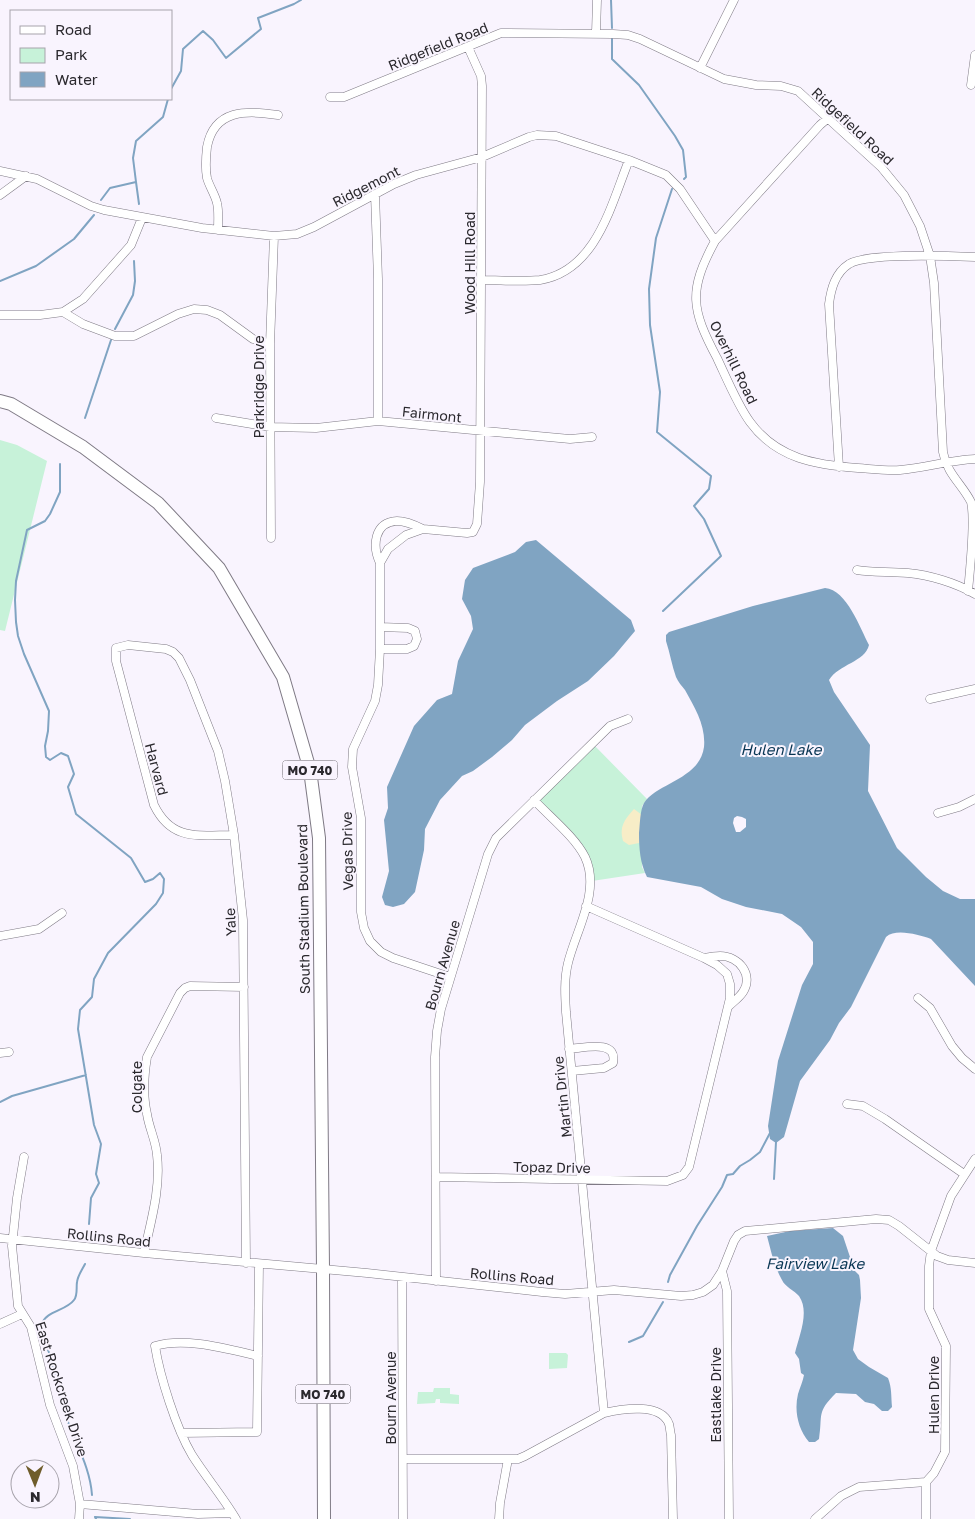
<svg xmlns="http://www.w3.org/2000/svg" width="975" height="1519" font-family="'Golos Text',sans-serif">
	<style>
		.green { fill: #c7f2d9 }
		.sand { fill: #f7edc7 }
		.water { fill: #80a4c2; fill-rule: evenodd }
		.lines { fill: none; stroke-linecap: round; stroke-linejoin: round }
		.stream { stroke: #80a4c2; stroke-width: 2 }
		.minor-casing { stroke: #7f7a85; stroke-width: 9 }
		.primary-casing { stroke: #7f7a85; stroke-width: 14 }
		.minor { stroke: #fff; stroke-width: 8 }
		.primary { stroke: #fff; stroke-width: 12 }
		.labels { text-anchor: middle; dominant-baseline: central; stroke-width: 4; stroke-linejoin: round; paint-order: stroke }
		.shield { fill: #f9f4fe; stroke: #69666c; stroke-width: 1 }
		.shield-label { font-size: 12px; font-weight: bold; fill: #2b292e }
		.street-label { font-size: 14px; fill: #2b292e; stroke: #f9f4fe }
		.water-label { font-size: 15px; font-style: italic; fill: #083553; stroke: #f9f4fe }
	</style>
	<rect width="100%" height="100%" fill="#f9f4fe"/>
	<path class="green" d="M 0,440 L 17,445 L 47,461 L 5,631 L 0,630 Z
		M 593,744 L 647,799 L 642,806 L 642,867 L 645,873 L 592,881 L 585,855 L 535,800 Z
		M 549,1353 L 566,1353 L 568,1355 L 567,1368 L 549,1369 Z
		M 434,1388 L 450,1388 L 450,1394 L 459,1395 L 459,1404 L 440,1403 L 440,1399 L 436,1399 L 435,1403 L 417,1404 L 418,1392 L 433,1392 Z"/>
	<path class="sand" d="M 634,809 L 642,815 L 639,843 L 629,845 L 623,841 C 619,827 624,820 634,809 Z"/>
	<path class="water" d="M 536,540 L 631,620 L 635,631 L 614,656 L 588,681 L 557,701 L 525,725 L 512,740 L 492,757 L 473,771 L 462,776 L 440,800 L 425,829 L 424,850 L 415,892 L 404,904 L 393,907 L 385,905 L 382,897 L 389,871 L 384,820 L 388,808 L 387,787 L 414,726 L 437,700 L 452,694 L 458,661 L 473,629 L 471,616 L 462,599 L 465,580 L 473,568 L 515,552 L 526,542 Z
		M 825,588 C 847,590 860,628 869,645 C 865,662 839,664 829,680 L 834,692 L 870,745 L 868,791 L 897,848 L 926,877 L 943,891 L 960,899 L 975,899 L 975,986 L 931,939 C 919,935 896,928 886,937 L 851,1007 L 839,1023 L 830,1040 L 800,1081 L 784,1137 L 776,1143 L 770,1139 L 768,1126 L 778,1061 L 802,985 L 813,964 L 813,942 L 801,927 L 782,914 L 746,907 L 722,899 L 701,887 L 647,877 C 640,863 639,848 639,833 C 640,824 640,810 644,803 C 657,783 700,779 704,747 C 706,726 695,708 685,690 C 682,686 678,682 676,677 C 672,666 670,653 666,641 L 666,635 L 669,632 L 753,606 ZM 737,816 L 742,817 L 746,819 L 746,827 L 740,832 L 736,832 L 733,823 L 734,818 Z
		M 833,1228 L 843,1236 L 850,1257 L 851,1267 L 859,1275 L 860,1280 L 861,1298 L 853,1350 L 858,1359 L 869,1367 L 888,1378 C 892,1388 891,1396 892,1407 L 888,1411 L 882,1411 L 874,1404 L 865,1402 L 856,1394 L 836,1393 C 816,1413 823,1414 819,1439 L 815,1442 L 809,1442 C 798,1429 794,1411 798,1394 C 800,1387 803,1381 804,1375 L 801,1373 L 799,1359 L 795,1353 C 799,1336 810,1312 799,1296 C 794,1290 785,1287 782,1280 C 774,1266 771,1251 767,1236 L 790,1231 Z"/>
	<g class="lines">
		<path class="stream" d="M 611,0 L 612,28
			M 612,39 L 612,59 L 639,85 L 675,136 L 683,150 L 686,177 L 684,179
			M 171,89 L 181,71 L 183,49 L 203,31 L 213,40 L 226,58 L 261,29 L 258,18 L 294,4 L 301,0
			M 136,182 L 139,204
			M 101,200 L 110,188 L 136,182 L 133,158 L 136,141 L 163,117 L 168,99
			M 0,281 L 36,266 L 74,239 L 94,215
			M 115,329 L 133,295 L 135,281 L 134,261
			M 85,418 L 111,340
			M 60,464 L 60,492 L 50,514 L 45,521 L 27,530 L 16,581 L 15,600 L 16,622 L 18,636 L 24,654 L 49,711 L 48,731 L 45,746 L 46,757 L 50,760 L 61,753 L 68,756 L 74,774 L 68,787 L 76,814 L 131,858 L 145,882 L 153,879 L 160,873 L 164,879 L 163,893 L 156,904 L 108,953 L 94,979 L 92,997 L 80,1010 L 78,1029 L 94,1125 L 101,1144 L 96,1174 L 99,1183 L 91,1198 L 89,1224
			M 663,611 L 721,556 L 704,519 L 694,506 L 709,489 L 711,476 L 657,432 L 660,392 L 650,325 L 649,289 L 656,238 L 672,189
			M 0,1102 L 12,1096 L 86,1075
			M 774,1179 L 776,1142
			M 85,1264 C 82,1270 78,1275 77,1282 C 76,1288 78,1295 74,1300 C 67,1310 46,1312 43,1322 C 40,1335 48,1347 51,1359 C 56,1379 60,1399 67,1419 C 76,1445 90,1467 92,1495
			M 668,1282 L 670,1275 L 697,1226 L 722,1187 L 727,1175 L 733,1174 L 740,1166 L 750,1160 L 760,1152 L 770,1133
			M 629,1342 L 643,1336 L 663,1302
			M 96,1519 L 95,1517 L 130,1519"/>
		<g class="minor-casing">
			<path id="minor" d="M 596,33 L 597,0
				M 700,68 L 734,0
				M 971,85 L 975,55
				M 330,97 L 344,97 L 501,33 L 613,34 L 628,35 L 640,39 L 724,79 L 756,85 L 781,86 L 798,91 L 881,167 L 904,195 L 920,226 L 930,256 L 934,283 L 943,452 C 947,474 962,484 971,502 C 975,518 970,571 968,591
				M 827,119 L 820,125 L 715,241 C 688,291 691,309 717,358 C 726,377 738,406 750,422 C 777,459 816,465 858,468 C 872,469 886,471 900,470 C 925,468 950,460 975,459
				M 0,171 L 37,179 L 91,206 L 104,210 L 202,228 L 274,236 L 297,234 L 314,227 L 394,184 L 416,175 L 482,157 L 529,137 L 537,135 L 556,136 L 629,160 L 666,175 L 680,189 L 715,241
				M 375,194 L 378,279 L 378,421
				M 0,195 L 26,176
				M 218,230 C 218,221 219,211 217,203 C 215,194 209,186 207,178 C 205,168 206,156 207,147 C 214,109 247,110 278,115
				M 482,280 C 501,280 521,282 540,280 C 596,271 611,205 629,160
				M 63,312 L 83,324 L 115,336 L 134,336 L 178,314 L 194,309 L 207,310 L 220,315 L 253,339 L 270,344
				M 0,315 L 40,315 L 63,312 L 83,299 L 131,245 L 142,218
				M 216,418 L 270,427 L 316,428 L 378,421 L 570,439 L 592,437
				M 839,467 L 829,304 C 831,289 835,273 849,264 C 867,253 950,256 975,257
				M 271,538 L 270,344 L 274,236
				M 380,563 C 372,546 374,522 397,521 C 406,521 415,525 423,529
				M 857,570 C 874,573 890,571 908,573 C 930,575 956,583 975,594
				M 380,649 L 407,649 L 414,646 L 417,639 L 415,631 L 408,628 L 380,627
				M 930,699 L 975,689
				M 534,800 C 550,817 575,837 585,857 C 601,891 576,930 568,963 C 564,979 565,996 566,1012 L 604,1413
				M 938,813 L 959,807 L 975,799
				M 234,835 C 199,835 172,842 154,805 L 116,661 L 116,648 L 128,645 L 166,649 L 173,652 L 179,658 L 190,680 L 218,751 L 225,781 L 234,835 L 243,920 L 246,1263
				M 0,936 L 39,929 L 62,913
				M 704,958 C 709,957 715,956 720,956 C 739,956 754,975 743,992 C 739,998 733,1002 728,1007
				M 450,977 L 393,958 L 381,952 L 370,941 L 364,928 L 361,912 L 361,818 L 352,767 L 353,749 L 375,701 L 378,685 L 380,649 L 380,563 L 388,549 L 406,535 L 423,529 L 467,533 L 473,532 L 477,524 L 480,482 L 482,86 L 481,76 L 468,47
				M 918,998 L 930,1008 L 952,1046 L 962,1058 L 975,1069
				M 569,1049 C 584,1048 618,1039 613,1063 L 604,1068 L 572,1071
				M 0,1053 L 9,1052
				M 847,1104 L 863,1106 L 885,1119 L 964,1174
				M 24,1157 L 17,1198 L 12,1246 L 18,1306 L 31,1327 L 50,1405 L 73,1466 L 80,1504 L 79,1519
				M 436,1177 L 667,1181 L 683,1175 L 689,1167 L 730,998 L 730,984 L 727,974 L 717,965 L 704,958 L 586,906
				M 0,1238 L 144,1253 L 367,1273 L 542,1292 L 565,1294 L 614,1290 L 681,1296 L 693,1295 L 703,1292 L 713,1285 L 722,1271 L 734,1241 L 738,1235 L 745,1231 L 876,1219 L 889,1220 L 899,1226 L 937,1256 L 948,1260 L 975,1263
				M 144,1253 C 151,1221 161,1188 157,1155 C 156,1141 149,1128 147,1114 C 143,1097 144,1075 147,1057 L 180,993 L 185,988 L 190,986 L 244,987
				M 722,1271 L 727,1291 L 729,1519
				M 402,1278 L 403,1519
				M 436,1281 L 435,1057 L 437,1031 L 441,1009 L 488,854 L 496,838 L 610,726 L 628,719
				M 0,1324 L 22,1314
				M 181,1433 L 257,1432 L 259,1264
				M 403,1459 L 518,1459 L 525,1456 L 604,1413 C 621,1409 661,1402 669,1424 C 670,1427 670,1432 671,1435 L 673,1519
				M 80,1504 L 198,1514 L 232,1513
				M 236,1519 C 223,1497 206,1477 192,1455 C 176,1428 160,1377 155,1346 C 186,1337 227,1349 258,1356
				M 499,1519 L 500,1503 L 508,1459
				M 815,1519 L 841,1496 L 859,1487 L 926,1482
				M 926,1519 L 926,1482 L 934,1473 L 945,1452 L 946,1346 L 929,1309 L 929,1266 L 931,1251 L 951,1196 L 975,1159"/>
		</g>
		<g class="primary-casing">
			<path id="primary" d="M 0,401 L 11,404 L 83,447 L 158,503 L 219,568 L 283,677 L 310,770 L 319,838 L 323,1269 L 324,1519"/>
		</g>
		<use href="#minor" class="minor"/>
		<use href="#primary" class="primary"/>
	</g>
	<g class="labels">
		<g class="shield">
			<rect x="282.5" y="760.5" width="55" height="19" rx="4"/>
			<rect x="295.5" y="1384.5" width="55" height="19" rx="4"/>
		</g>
		<g class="shield-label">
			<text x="310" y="770">MO 740</text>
			<text x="323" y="1394">MO 740</text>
		</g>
		<g class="street-label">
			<text transform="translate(438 46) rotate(-22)">Ridgefield Road</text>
			<text transform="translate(853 126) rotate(43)">Ridgefield Road</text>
			<text transform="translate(366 186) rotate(-27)">Ridgemont</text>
			<text transform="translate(469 263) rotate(-90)">Wood Hill Road</text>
			<text transform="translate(734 362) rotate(64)">Overhill Road</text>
			<text transform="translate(258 387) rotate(-90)">Parkridge Drive</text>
			<text transform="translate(432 414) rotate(6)">Fairmont</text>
			<text transform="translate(157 769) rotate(75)">Harvard</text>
			<text transform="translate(347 851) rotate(-91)">Vegas Drive</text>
			<text transform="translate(303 909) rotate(-91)">South Stadium Boulevard</text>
			<text transform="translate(230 922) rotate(-93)">Yale</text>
			<text transform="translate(442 965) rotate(-74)">Bourn Avenue</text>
			<text transform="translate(136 1087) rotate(-90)">Colgate</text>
			<text transform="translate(562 1097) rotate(-96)">Martin Drive</text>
			<text transform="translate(552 1167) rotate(1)">Topaz Drive</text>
			<text transform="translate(109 1237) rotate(6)">Rollins Road</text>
			<text transform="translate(512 1276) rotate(5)">Rollins Road</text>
			<text transform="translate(62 1389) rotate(72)">East Rockcreek Drive</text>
			<text transform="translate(715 1395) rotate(-90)">Eastlake Drive</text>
			<text transform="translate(933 1395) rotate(-90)">Hulen Drive</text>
			<text transform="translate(390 1398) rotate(-90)">Bourn Avenue</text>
		</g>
		<g class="water-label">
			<text x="781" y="749">Hulen Lake</text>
			<text x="815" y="1263">Fairview Lake</text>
		</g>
	</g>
	<rect x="10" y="10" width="162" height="90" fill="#f9f4fe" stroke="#a7a3ab"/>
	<rect x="20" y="26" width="25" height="8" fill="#ffffff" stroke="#a7a3ab"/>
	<text x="55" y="35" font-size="15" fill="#2b292e">Road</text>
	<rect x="20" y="48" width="25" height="15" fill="#c7f2d9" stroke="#a7a3ab"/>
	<text x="55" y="60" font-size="15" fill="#2b292e">Park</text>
	<rect x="20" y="72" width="25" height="15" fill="#80a4c2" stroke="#a7a3ab"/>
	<text x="55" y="85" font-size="15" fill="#2b292e">Water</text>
	<g transform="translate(35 1484) rotate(179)"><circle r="24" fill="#f9f4fe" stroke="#a7a3ab"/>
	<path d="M0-4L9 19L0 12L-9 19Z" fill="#6f5d2b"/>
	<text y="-8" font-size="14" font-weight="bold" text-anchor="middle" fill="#2b292e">N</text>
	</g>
</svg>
